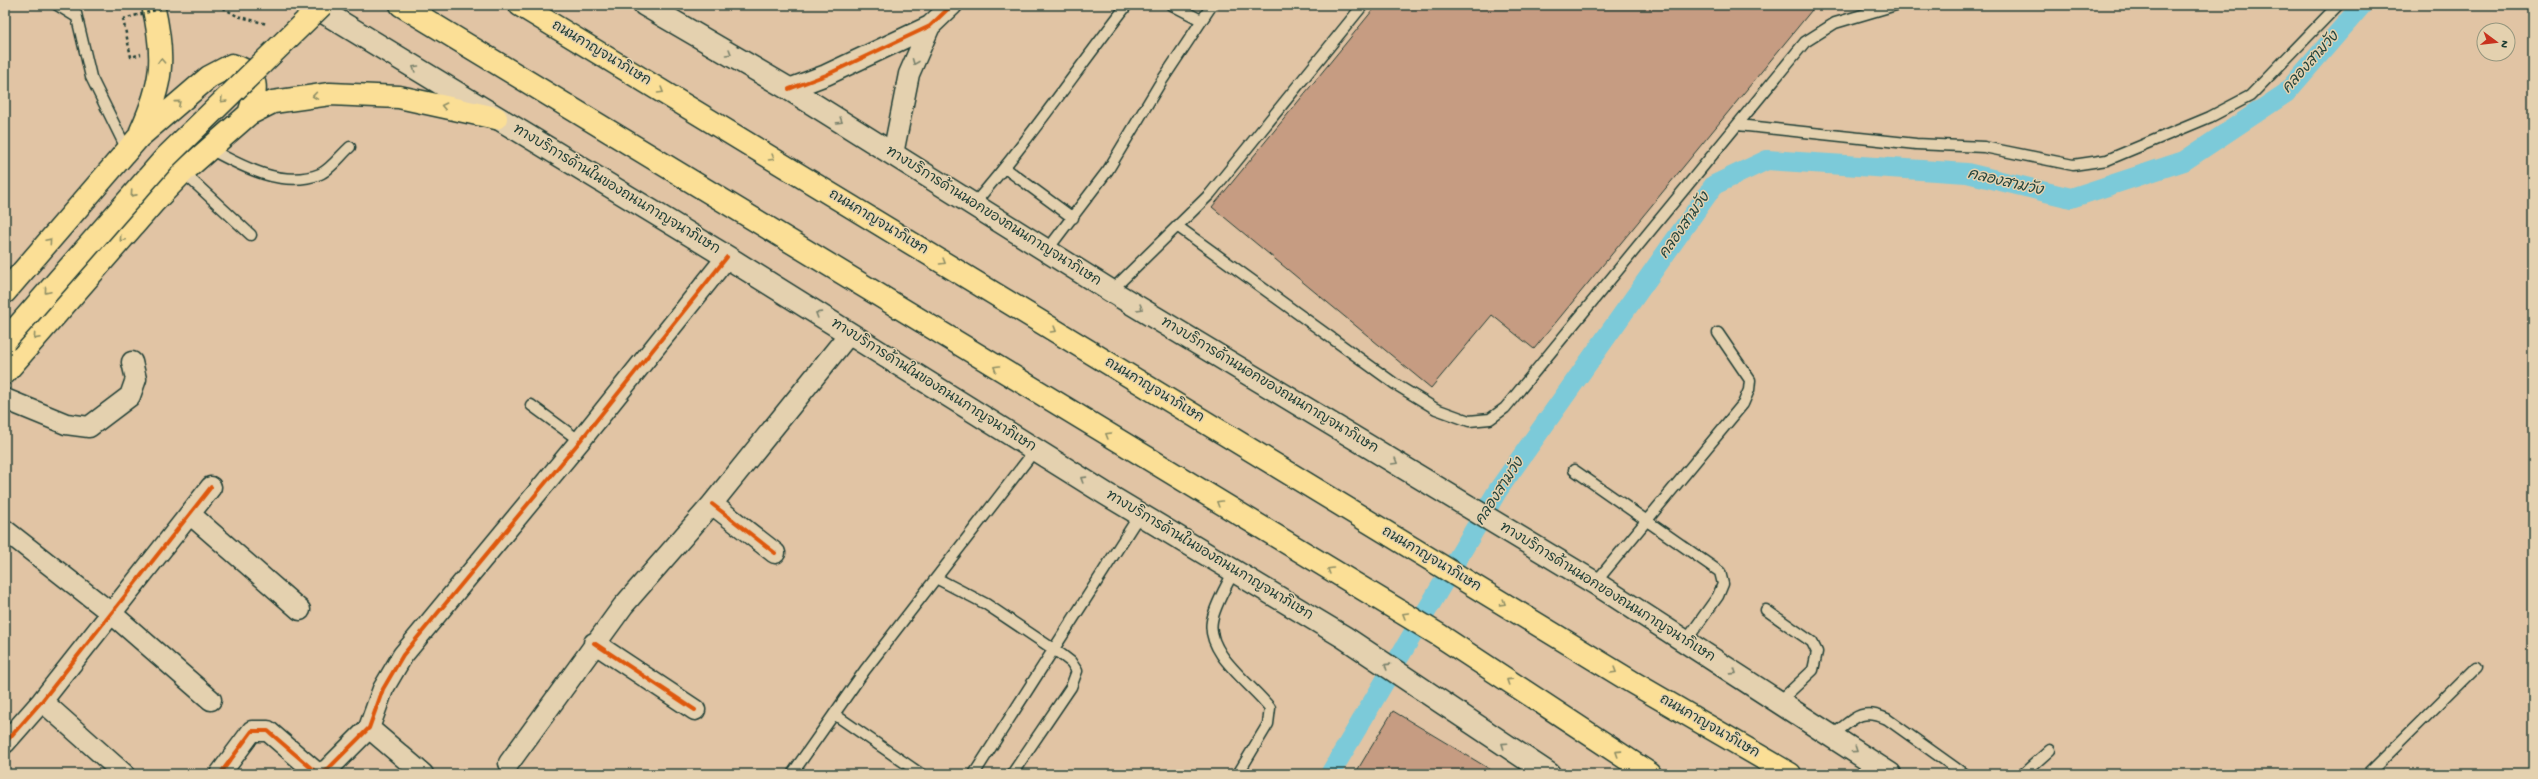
<svg xmlns="http://www.w3.org/2000/svg" width="2538" height="779" font-family="'Gochi Hand','Playpen Sans Thai',sans-serif">
	<style>
		.lines { fill: none; stroke-linecap: round; stroke-linejoin: round }
		.canal { stroke: #7bcad9; stroke-width: 20 }
		.building { fill: #c69c82; stroke: #1f3d34 }
		.lane-casing { stroke: #1f3d34; stroke-width: 13 }
		.street-casing { stroke: #1f3d34; stroke-width: 23 }
		.secondary-casing { stroke: #1f3d34; stroke-width: 25 }
		.primary-casing { stroke: #1f3d34; stroke-width: 25 }
		.highway-casing { stroke: #1f3d34; stroke-width: 25 }
		.path { stroke: #1f3d34; stroke-width: 2.5; stroke-dasharray: 3 3; stroke-linecap: butt }
		.lane { stroke: #e4d1af; stroke-width: 10 }
		.street { stroke: #e4d1af; stroke-width: 20 }
		.secondary { stroke: #e4d1af; stroke-width: 22 }
		.primary { stroke: #fbdf96; stroke-width: 22 }
		.highway { stroke: #fbdf96; stroke-width: 22 }
		.primary-bridge-casing { stroke: #1f3d34; stroke-width: 25; stroke-linecap: butt }
		.path-bridge { stroke: #1f3d34; stroke-width: 2.5; stroke-dasharray: 3 3; stroke-linecap: butt }
		.primary-bridge { stroke: #fbdf96; stroke-width: 22 }
		.cycleway-casing { stroke: #e4d1af; stroke-width: 6 }
		.cycleway { stroke: #de580e; stroke-width: 4 }
		.oneway { stroke: #78806b }
		.oneway2 { stroke: #8d8e65 }
		.labels { text-anchor: middle; dominant-baseline: central; stroke-width: 3; stroke-linejoin: round; paint-order: stroke }
		.street-label { font-size: 14px; fill: #1f3d34; stroke: #e4d1af }
		.water-label { font-size: 15px; font-style: italic; fill: #24443c; stroke: #e4d1af }
	</style>
	<rect width="100%" height="100%" fill="#e1c4a4"/>
	<filter id="ink" filterUnits="userSpaceOnUse"><feTurbulence type="fractalNoise" baseFrequency=".025" numOctaves="2"/><feDisplacementMap in="SourceGraphic" scale="8" xChannelSelector="R" yChannelSelector="G"/><feConvolveMatrix kernelMatrix="1 2 1 2 8 2 1 2 1" color-interpolation-filters="sRGB"/></filter>
	<g filter="url(#ink)">
		<g class="lines">
			<path class="canal" d="M 1330,774 L 1498,490 L 1714,185 L 1767,160 L 1967,173 L 2071,198 L 2184,161 L 2286,93 L 2362,5"/>
		</g>
		<path class="building" d="M 1377,5 L 1816,5 L 1534,349 L 1492,315 L 1431,388 L 1212,207 Z
			M 1393,711 L 1498,774 L 1355,774 Z"/>
		<g class="lines">
			<g class="lane-casing">
				<path id="lane" d="M 57,5 L 75,16
					M 74,5 L 91,77 L 127,150
					M 1172,5 L 1201,20
					M 1738,125 L 1916,144 L 1984,147 L 2073,165 L 2107,160 L 2210,117 L 2250,96 L 2338,5
					M 208,148 C 241,166 282,189 320,174 C 330,170 341,155 350,147
					M 1005,168 L 1073,218
					M 183,172 L 251,235
					M 972,206 C 1028,142 1075,72 1127,5
					M 1177,226 L 1395,384 L 1436,409 L 1469,421 L 1490,419 L 1505,408 L 1805,42 L 1835,23 L 1896,5
					M 1048,249 L 1108,170 L 1159,85 L 1212,5
					M 1111,291 L 1210,194 L 1363,5
					M 531,405 L 580,441
					M 1574,470 L 1720,572 L 1723,584 L 1718,596 L 1686,641
					M 1234,570 C 1227,586 1215,604 1212,621 C 1206,654 1252,684 1270,708 L 1268,724 L 1238,774
					M 936,578 L 986,604 L 1062,655 L 1071,662 L 1077,671 L 1071,687 L 1012,774
					M 1595,583 L 1743,404 L 1749,390 L 1750,380 L 1718,333
					M 1766,610 L 1812,642 L 1817,652 L 1813,670 L 1780,701
					M 834,714 L 921,774
					M 1833,735 C 1853,719 1861,707 1887,719 L 1964,774
					M 792,774 L 865,670 L 1035,450
					M 974,774 L 1140,514
					M 1524,774 L 1531,764
					M 2023,774 L 2050,750
					M 2368,774 L 2476,667"/>
			</g>
			<g class="street-casing">
				<path id="street" d="M 789,89 L 826,75 L 930,26 L 952,5
					M 893,154 L 909,74 L 930,26
					M 5,399 L 66,424 L 89,427 L 130,396 L 136,379 L 132,362
					M 712,504 L 775,553
					M 190,514 L 300,610
					M 5,530 L 111,613 L 211,700
					M 594,643 L 695,710
					M 42,701 L 124,774
					M 369,728 L 423,774
					M 5,743 L 42,701 L 211,487
					M 509,763 L 623,606 L 712,504 L 849,334
					M 220,774 L 252,731 L 268,731 L 318,774 L 327,770 L 369,728 L 383,689 L 403,655 L 580,441 L 727,257"/>
			</g>
			<g class="secondary-casing">
				<path id="secondary" d="M 312,5 L 727,257 L 1106,494 L 1344,637 L 1549,774
					M 645,5 L 789,89 L 1111,291 L 1595,583 L 1890,774"/>
			</g>
			<g class="primary-casing">
				<path id="primary" d="M 141,131 C 163,83 165,57 153,5
					M 5,292 L 138,138 L 209,77 L 232,65 C 261,73 257,90 249,114
					M 5,373 L 154,202 L 183,172 L 249,114 L 273,102 L 330,94 L 399,97 L 496,118"/>
			</g>
			<g class="highway-casing">
				<path id="highway" d="M 401,5 L 1439,635 L 1650,774
					M 520,5 L 1632,682 L 1790,774"/>
			</g>
			<path class="path" d="M 218,5 L 237,16 L 267,24
				M 123,19 L 131,57 L 141,54"/>
			<use href="#lane" class="lane"/>
			<use href="#street" class="street"/>
			<use href="#secondary" class="secondary"/>
			<use href="#primary" class="primary"/>
			<use href="#highway" class="highway"/>
			<g class="primary-bridge-casing">
				<path id="primary-bridge" d="M 5,341 L 166,157 L 322,5"/>
			</g>
			<path class="path-bridge" d="M 123,19 L 174,5"/>
			<use href="#primary-bridge" class="primary-bridge"/>
			<g class="cycleway-casing">
				<path id="cycleway" d="M 789,89 L 826,75 L 930,26 L 952,5
					M 712,504 L 775,553
					M 594,643 L 695,710
					M 5,743 L 42,701 L 211,487
					M 220,774 L 252,731 L 268,731 L 318,774 L 327,770 L 369,728 L 383,689 L 403,655 L 580,441 L 727,257"/>
			</g>
			<use href="#cycleway" class="cycleway"/>
		</g>
		<defs><path id="oneway-chevron" d="M-2-3.5L2.5 0L-2 3.5" fill="none" stroke-width="1.6" stroke-linecap="round" stroke-linejoin="round"/></defs>
		<g class="oneway">
			<use href="#oneway-chevron" transform="translate(729 53) rotate(31)"/>
			<use href="#oneway-chevron" transform="translate(915 62) rotate(112)"/>
			<use href="#oneway-chevron" transform="translate(415 68) rotate(-149)"/>
			<use href="#oneway-chevron" transform="translate(840 121) rotate(32)"/>
			<use href="#oneway-chevron" transform="translate(1140 308) rotate(31)"/>
			<use href="#oneway-chevron" transform="translate(818 314) rotate(-148)"/>
			<use href="#oneway-chevron" transform="translate(1395 462) rotate(31)"/>
			<use href="#oneway-chevron" transform="translate(1083 479) rotate(-148)"/>
			<use href="#oneway-chevron" transform="translate(1387 666) rotate(-147)"/>
			<use href="#oneway-chevron" transform="translate(1734 672) rotate(33)"/>
			<use href="#oneway-chevron" transform="translate(1504 745) rotate(-146)"/>
			<use href="#oneway-chevron" transform="translate(1855 750) rotate(34)"/>
		</g>
		<g class="oneway2">
			<use href="#oneway-chevron" transform="translate(161 61) rotate(-93)"/>
			<use href="#oneway-chevron" transform="translate(661 91) rotate(31)"/>
			<use href="#oneway-chevron" transform="translate(315 96) rotate(171)"/>
			<use href="#oneway-chevron" transform="translate(223 100) rotate(135)"/>
			<use href="#oneway-chevron" transform="translate(178 103) rotate(-41)"/>
			<use href="#oneway-chevron" transform="translate(444 106) rotate(-168)"/>
			<use href="#oneway-chevron" transform="translate(772 158) rotate(31)"/>
			<use href="#oneway-chevron" transform="translate(133 194) rotate(132)"/>
			<use href="#oneway-chevron" transform="translate(122 239) rotate(131)"/>
			<use href="#oneway-chevron" transform="translate(49 241) rotate(-49)"/>
			<use href="#oneway-chevron" transform="translate(943 262) rotate(31)"/>
			<use href="#oneway-chevron" transform="translate(47 291) rotate(130)"/>
			<use href="#oneway-chevron" transform="translate(1054 330) rotate(31)"/>
			<use href="#oneway-chevron" transform="translate(36 337) rotate(131)"/>
			<use href="#oneway-chevron" transform="translate(996 368) rotate(-149)"/>
			<use href="#oneway-chevron" transform="translate(1108 435) rotate(-149)"/>
			<use href="#oneway-chevron" transform="translate(1219 503) rotate(-149)"/>
			<use href="#oneway-chevron" transform="translate(1330 570) rotate(-149)"/>
			<use href="#oneway-chevron" transform="translate(1503 603) rotate(32)"/>
			<use href="#oneway-chevron" transform="translate(1405 615) rotate(-150)"/>
			<use href="#oneway-chevron" transform="translate(1614 671) rotate(31)"/>
			<use href="#oneway-chevron" transform="translate(1509 681) rotate(-147)"/>
			<use href="#oneway-chevron" transform="translate(1618 753) rotate(-147)"/>
		</g>
	</g>
	<g class="labels">
		<g class="street-label">
			<text transform="translate(601 54) rotate(31)">ถนนกาญจนาภิเษก</text>
			<text transform="translate(616 190) rotate(31)">ทางบริการด้านในของถนนกาญจนาภิเษก</text>
			<text transform="translate(993 217) rotate(32)">ทางบริการด้านนอกของถนนกาญจนาภิเษก</text>
			<text transform="translate(878 223) rotate(31)">ถนนกาญจนาภิเษก</text>
			<text transform="translate(933 386) rotate(32)">ทางบริการด้านในของถนนกาญจนาภิเษก</text>
			<text transform="translate(1269 386) rotate(31)">ทางบริการด้านนอกของถนนกาญจนาภิเษก</text>
			<text transform="translate(1154 391) rotate(31)">ถนนกาญจนาภิเษก</text>
			<text transform="translate(1209 556) rotate(31)">ทางบริการด้านในของถนนกาญจนาภิเษก</text>
			<text transform="translate(1431 560) rotate(31)">ถนนกาญจนาภิเษก</text>
			<text transform="translate(1607 593) rotate(32)">ทางบริการด้านนอกของถนนกาญจนาภิเษก</text>
			<text transform="translate(1709 727) rotate(30)">ถนนกาญจนาภิเษก</text>
		</g>
		<g class="water-label">
			<text transform="translate(2311 63) rotate(-48)">คลองสามวัง</text>
			<text transform="translate(2005 183) rotate(13)">คลองสามวัง</text>
			<text transform="translate(1685 226) rotate(-55)">คลองสามวัง</text>
			<text transform="translate(1500 492) rotate(-57)">คลองสามวัง</text>
		</g>
	</g>
	<rect width="2538" height="779" fill="none" stroke="#e4d1af" stroke-width="20"/>
	<rect x="10" y="10" width="2518" height="759" fill="none" stroke="#1f3d34" stroke-width="1.5" filter="url(#ink)"/>
	<g transform="translate(2496 42) rotate(105)"><circle r="19" fill="#e4d1af" stroke="#95967e"/>
	<path d="M0-3L7 15L0 10L-7 15Z" fill="#c8321e"/>
	<text y="-6" font-size="11" font-weight="bold" text-anchor="middle" fill="#1f3d34">N</text>
	</g>
</svg>
